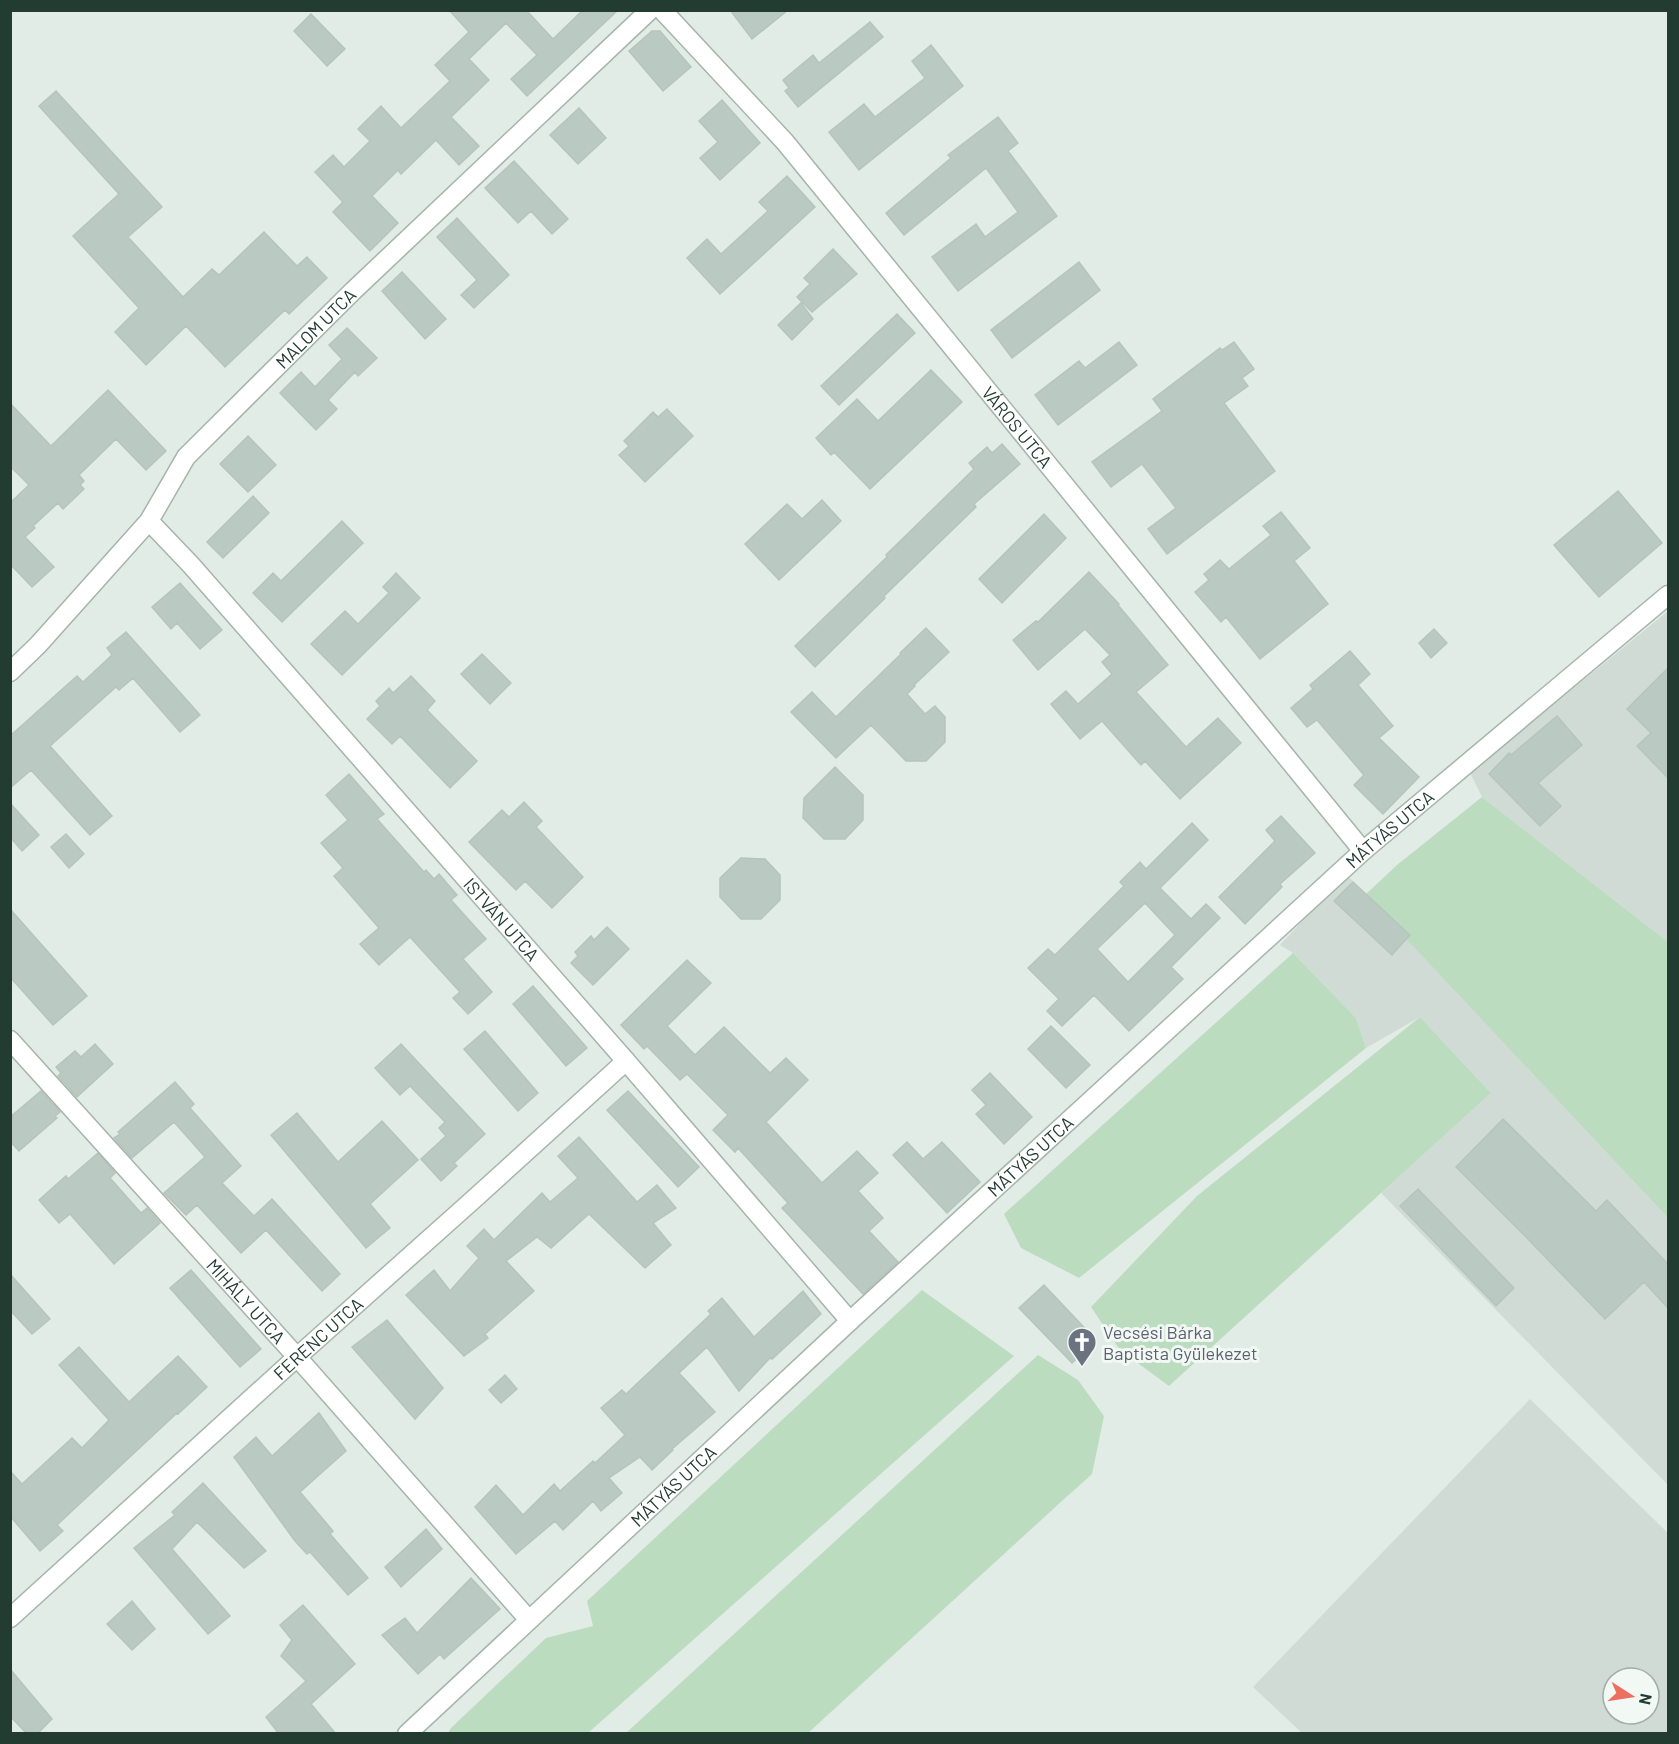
<svg xmlns="http://www.w3.org/2000/svg" width="1679" height="1744" font-family="Barlow,sans-serif">
	<style>
		.built { fill: #d0dbd5; fill-rule: evenodd }
		.green { fill: #bcdcc0 }
		.building { fill: #bac9c1; stroke: #b5c5bc; stroke-width: 1.5; fill-rule: evenodd }
		.lines { fill: none; stroke-linecap: round; stroke-linejoin: round }
		.minor-casing { stroke: #a5b4ac; stroke-width: 21 }
		.minor { stroke: #fff; stroke-width: 18 }
		.labels { text-anchor: middle; dominant-baseline: central; stroke-width: 6; stroke-linejoin: round; paint-order: stroke }
		.street-label { font-size: 18px; fill: #233c32; stroke: #f2f8f4 }
		.worship-label { font-size: 18px; fill: #5b616d; stroke: #f2f8f4; text-anchor: start }
	</style>
	<rect width="100%" height="100%" fill="#e2ece6"/>
	<path class="built" d="M 1668,611 L 1668,942 L 1482,797 L 1470,773 Z
		M 1346,874 L 1668,1218 L 1668,1485 L 1381,1193 L 1491,1093 L 1420,1017 L 1366,1048 L 1356,1018 L 1293,953 L 1280,945 Z
		M 1530,1399 L 1668,1533 L 1668,1733 L 1302,1733 L 1253,1687 ZM 1613,1678 L 1649,1678 L 1649,1714 L 1613,1714 Z"/>
	<path class="green" d="M 1482,797 L 1668,942 L 1668,1218 L 1365,895 L 1397,865 Z
		M 1293,953 L 1356,1018 L 1366,1048 L 1079,1278 L 1021,1248 L 1004,1214 Z
		M 1420,1017 L 1491,1093 L 1169,1386 L 1120,1350 L 1091,1307 L 1197,1196 Z
		M 922,1290 L 1014,1356 L 588,1733 L 448,1733 L 451,1728 L 546,1638 L 593,1626 L 587,1601 Z
		M 1038,1355 L 1078,1380 L 1104,1416 L 1092,1474 L 1062,1501 L 808,1733 L 626,1733 Z"/>
	<path class="building" d="M 449,10 L 526,10 L 553,39 L 583,10 L 618,10 L 527,96 L 511,79 L 537,55 L 506,23 L 469,59 L 489,80 L 451,117 L 479,146 L 459,165 L 436,140 L 401,174 L 398,170 L 372,196 L 398,223 L 370,251 L 333,212 L 343,202 L 315,172 L 333,155 L 344,167 L 370,141 L 358,129 L 381,106 L 401,128 L 450,81 L 435,65 L 469,32 Z
		M 730,10 L 788,10 L 752,39 Z
		M 311,14 L 345,49 L 327,66 L 294,31 Z
		M 870,22 L 883,37 L 798,107 L 785,91 L 789,88 L 783,80 L 813,55 L 819,63 Z
		M 652,31 L 660,31 L 691,67 L 663,91 L 629,51 Z
		M 931,45 L 963,86 L 859,170 L 829,132 L 864,104 L 875,117 L 925,78 L 912,61 Z
		M 56,91 L 162,207 L 128,237 L 183,297 L 212,269 L 219,275 L 264,232 L 297,266 L 307,257 L 327,278 L 289,314 L 285,310 L 225,367 L 186,326 L 146,365 L 115,332 L 139,308 L 73,236 L 119,194 L 39,106 Z
		M 722,100 L 760,143 L 720,180 L 700,158 L 718,142 L 699,121 Z
		M 579,108 L 606,138 L 578,164 L 550,135 Z
		M 998,117 L 1018,143 L 1008,151 L 1057,216 L 958,291 L 932,257 L 976,224 L 985,237 L 1018,212 L 986,168 L 904,235 L 886,213 L 951,158 L 948,155 Z
		M 514,161 L 568,219 L 552,234 L 531,211 L 518,223 L 485,188 Z
		M 787,176 L 815,207 L 720,294 L 687,258 L 707,239 L 721,254 L 768,211 L 759,202 Z
		M 457,218 L 509,275 L 474,308 L 461,295 L 477,280 L 437,237 Z
		M 833,249 L 857,274 L 812,312 L 797,297 L 810,284 L 804,278 Z
		M 1079,262 L 1100,290 L 1012,358 L 991,330 Z
		M 402,272 L 446,319 L 425,339 L 382,291 Z
		M 801,303 L 813,319 L 792,340 L 778,325 Z
		M 897,314 L 915,333 L 839,405 L 821,386 Z
		M 347,328 L 377,358 L 358,376 L 355,372 L 328,400 L 337,409 L 316,430 L 280,393 L 301,372 L 315,387 L 342,359 L 329,345 Z
		M 1119,342 L 1137,365 L 1058,425 L 1035,395 L 1079,361 L 1085,368 Z
		M 1234,342 L 1254,369 L 1242,378 L 1248,386 L 1224,403 L 1275,471 L 1167,554 L 1148,529 L 1176,508 L 1142,464 L 1111,487 L 1092,462 L 1162,411 L 1153,399 L 1220,348 L 1222,350 Z
		M 931,370 L 962,402 L 870,489 L 834,452 L 831,455 L 816,438 L 857,399 L 878,421 Z
		M 108,390 L 166,451 L 146,470 L 116,439 L 79,475 L 84,481 L 80,485 L 84,489 L 63,509 L 58,503 L 33,526 L 35,528 L 25,537 L 54,567 L 32,587 L 10,564 L 10,503 L 29,485 L 10,466 L 10,403 L 51,446 Z
		M 667,409 L 693,436 L 645,482 L 619,455 L 629,446 L 624,441 L 653,412 L 658,417 Z
		M 248,436 L 276,465 L 248,492 L 220,464 Z
		M 1002,444 L 1020,464 L 974,504 L 976,507 L 884,596 L 885,598 L 815,667 L 795,646 L 887,557 L 886,555 L 974,469 L 969,463 L 987,447 L 992,453 Z
		M 1618,491 L 1662,543 L 1599,597 L 1554,545 Z
		M 253,496 L 269,513 L 223,558 L 207,542 Z
		M 822,500 L 841,521 L 779,580 L 745,544 L 787,504 L 802,519 Z
		M 1281,512 L 1310,548 L 1294,561 L 1328,604 L 1260,659 L 1226,617 L 1221,622 L 1195,592 L 1209,580 L 1204,574 L 1220,560 L 1229,569 L 1271,535 L 1263,526 Z
		M 1044,514 L 1066,538 L 1002,603 L 979,579 Z
		M 342,521 L 363,543 L 282,622 L 253,593 L 273,573 L 281,581 Z
		M 1089,572 L 1119,604 L 1118,605 L 1168,665 L 1136,692 L 1186,747 L 1218,718 L 1241,743 L 1180,799 L 1145,761 L 1141,765 L 1102,721 L 1080,739 L 1051,704 L 1066,691 L 1078,704 L 1112,674 L 1102,662 L 1110,655 L 1085,629 L 1038,670 L 1013,640 L 1036,621 L 1038,622 Z
		M 396,573 L 420,598 L 342,675 L 311,644 L 345,611 L 358,624 L 389,593 L 383,587 Z
		M 180,583 L 222,630 L 200,649 L 177,623 L 171,629 L 152,607 Z
		M 926,628 L 949,652 L 914,685 L 915,686 L 907,694 L 925,714 L 935,706 L 945,717 L 945,742 L 926,761 L 906,761 L 871,725 L 836,758 L 791,712 L 812,692 L 836,717 L 901,654 L 900,653 Z
		M 1434,629 L 1447,643 L 1431,658 L 1419,643 Z
		M 126,632 L 200,715 L 180,732 L 133,678 L 119,690 L 116,687 L 50,746 L 112,816 L 90,835 L 31,770 L 10,788 L 10,736 L 77,676 L 83,682 L 112,655 L 107,648 Z
		M 1350,651 L 1370,674 L 1358,685 L 1393,726 L 1379,738 L 1419,777 L 1383,814 L 1354,785 L 1364,775 L 1317,720 L 1307,727 L 1291,708 L 1313,689 L 1310,685 Z
		M 482,654 L 511,683 L 490,704 L 461,674 Z
		M 1668,668 L 1668,778 L 1637,746 L 1651,733 L 1627,709 Z
		M 411,676 L 435,701 L 427,710 L 477,761 L 450,788 L 400,736 L 392,744 L 367,719 L 380,706 L 376,701 L 389,688 L 393,693 Z
		M 1557,716 L 1582,745 L 1538,783 L 1561,806 L 1540,826 L 1489,774 L 1509,753 L 1511,755 Z
		M 835,767 L 863,795 L 863,820 L 845,839 L 824,839 L 803,818 L 804,798 Z
		M 349,774 L 384,814 L 377,819 L 424,872 L 426,870 L 434,879 L 439,874 L 457,895 L 451,900 L 486,939 L 463,959 L 492,992 L 468,1014 L 453,998 L 460,992 L 410,937 L 379,965 L 360,944 L 379,928 L 334,876 L 343,868 L 321,843 L 348,820 L 326,795 Z
		M 524,802 L 542,821 L 536,827 L 583,877 L 552,908 L 525,881 L 516,890 L 469,842 L 502,810 L 509,817 Z
		M 10,803 L 39,835 L 22,851 L 10,837 Z
		M 1281,816 L 1315,853 L 1280,884 L 1282,887 L 1245,924 L 1219,897 L 1275,841 L 1266,830 Z
		M 1192,823 L 1208,840 L 1160,888 L 1191,919 L 1206,904 L 1220,918 L 1171,967 L 1183,979 L 1129,1031 L 1094,995 L 1062,1026 L 1047,1011 L 1059,999 L 1028,968 L 1048,949 L 1055,955 L 1124,886 L 1120,882 L 1140,862 L 1146,869 ZM 1145,903 L 1175,935 L 1128,982 L 1097,949 Z
		M 66,834 L 84,854 L 69,868 L 51,847 Z
		M 741,858 L 765,859 L 780,875 L 780,900 L 761,919 L 741,919 L 720,897 L 720,878 Z
		M 1353,882 L 1410,935 L 1392,955 L 1334,901 Z
		M 10,909 L 87,996 L 53,1025 L 10,977 Z
		M 607,927 L 629,949 L 593,985 L 571,963 L 578,956 L 575,952 L 591,936 L 594,940 Z
		M 687,960 L 711,983 L 667,1026 L 695,1055 L 724,1027 L 770,1073 L 786,1058 L 808,1080 L 766,1122 L 822,1183 L 857,1151 L 878,1173 L 858,1191 L 883,1218 L 869,1231 L 898,1262 L 863,1294 L 782,1208 L 788,1203 L 738,1148 L 735,1152 L 713,1130 L 728,1115 L 687,1074 L 680,1080 L 647,1046 L 644,1049 L 621,1025 Z
		M 533,986 L 587,1048 L 566,1066 L 513,1004 Z
		M 1051,1026 L 1090,1065 L 1066,1088 L 1028,1049 Z
		M 485,1031 L 538,1093 L 518,1111 L 464,1049 Z
		M 95,1044 L 113,1064 L 77,1097 L 58,1076 L 61,1073 L 56,1067 L 75,1051 L 81,1057 Z
		M 401,1044 L 485,1134 L 454,1163 L 457,1166 L 441,1181 L 421,1159 L 446,1136 L 439,1128 L 445,1122 L 410,1086 L 400,1095 L 375,1068 Z
		M 990,1073 L 1032,1117 L 1004,1144 L 976,1114 L 986,1105 L 972,1090 Z
		M 175,1082 L 194,1104 L 190,1108 L 241,1166 L 222,1183 L 254,1216 L 272,1199 L 340,1274 L 322,1291 L 266,1230 L 241,1253 L 197,1205 L 186,1215 L 164,1193 L 205,1157 L 174,1122 L 132,1158 L 114,1138 L 120,1134 L 118,1132 Z
		M 41,1091 L 60,1112 L 55,1116 L 57,1118 L 19,1151 L 10,1141 L 10,1117 Z
		M 628,1091 L 699,1167 L 678,1187 L 607,1110 Z
		M 297,1113 L 338,1162 L 382,1121 L 418,1160 L 370,1204 L 390,1228 L 366,1248 L 271,1135 Z
		M 1503,1119 L 1596,1211 L 1607,1200 L 1668,1264 L 1668,1308 L 1644,1282 L 1605,1319 L 1525,1236 L 1456,1167 Z
		M 579,1137 L 637,1202 L 657,1185 L 676,1208 L 653,1223 L 671,1245 L 645,1268 L 589,1214 L 551,1248 L 537,1237 L 506,1261 L 534,1291 L 485,1334 L 488,1338 L 464,1356 L 406,1295 L 434,1270 L 450,1291 L 479,1258 L 467,1246 L 484,1229 L 494,1240 L 542,1193 L 550,1202 L 578,1178 L 558,1156 Z
		M 907,1142 L 923,1159 L 942,1142 L 980,1182 L 947,1213 L 893,1155 Z
		M 98,1153 L 115,1173 L 110,1178 L 141,1213 L 147,1208 L 160,1223 L 114,1264 L 70,1214 L 59,1223 L 39,1200 L 66,1176 L 68,1179 Z
		M 1418,1189 L 1514,1288 L 1496,1306 L 1400,1206 Z
		M 191,1270 L 261,1349 L 240,1367 L 170,1288 Z
		M 10,1274 L 50,1319 L 32,1334 L 10,1310 Z
		M 1044,1285 L 1096,1340 L 1072,1363 L 1019,1308 Z
		M 803,1291 L 821,1314 L 772,1359 L 770,1358 L 739,1391 L 707,1347 L 679,1373 L 715,1412 L 672,1449 L 673,1450 L 652,1470 L 640,1457 L 609,1478 L 622,1493 L 601,1511 L 593,1501 L 563,1530 L 555,1521 L 516,1554 L 475,1507 L 496,1485 L 523,1515 L 554,1484 L 560,1491 L 593,1461 L 595,1463 L 625,1435 L 601,1408 L 622,1390 L 626,1394 L 711,1314 L 708,1311 L 722,1298 L 754,1337 Z
		M 387,1320 L 443,1388 L 415,1419 L 352,1347 Z
		M 79,1347 L 129,1402 L 178,1356 L 207,1387 L 178,1414 L 177,1413 L 57,1525 L 63,1531 L 40,1551 L 10,1516 L 10,1471 L 22,1484 L 72,1438 L 82,1448 L 109,1420 L 59,1365 Z
		M 505,1375 L 517,1389 L 501,1403 L 489,1390 Z
		M 319,1413 L 346,1451 L 300,1492 L 333,1531 L 330,1534 L 368,1578 L 348,1595 L 310,1552 L 307,1554 L 295,1541 L 234,1457 L 256,1437 L 272,1456 Z
		M 203,1483 L 266,1551 L 244,1568 L 197,1522 L 172,1549 L 230,1616 L 208,1634 L 134,1548 L 175,1515 L 172,1512 Z
		M 426,1529 L 442,1549 L 401,1587 L 385,1567 Z
		M 471,1578 L 500,1609 L 444,1659 L 440,1654 L 418,1674 L 382,1635 L 405,1618 L 417,1633 Z
		M 132,1601 L 155,1629 L 132,1650 L 107,1624 Z
		M 303,1605 L 355,1664 L 311,1704 L 336,1734 L 279,1734 L 266,1717 L 306,1681 L 281,1656 L 292,1640 L 280,1625 Z
		M 10,1669 L 52,1719 L 37,1734 L 27,1734 L 10,1716 Z"/>
	<g class="lines">
		<g class="minor-casing">
			<g id="minor">
				<path id="s1" d="M 662,10 L 785,142 L 1363,851"/>
				<path id="s2" d="M 149,521 L 191,565 L 626,1061 L 850,1321"/>
				<path id="s3" d="M 10,672 L 38,645 L 149,521 L 186,457 L 353,291 L 650,10"/>
				<path id="s4" d="M 10,1040 L 297,1357 L 529,1620"/>
				<path id="s5" d="M 10,1618 L 297,1357 L 474,1199 L 626,1061"/>
				<path id="s6" d="M 407,1734 L 850,1321 L 1363,851 L 1668,595"/>
			</g>
		</g>
		<use href="#minor" class="minor"/>
	</g>
	<defs>
		<g id="church-pin" transform="scale(1.5)"><path d="M0 17L-7.5 6A9.5 9.5 0 1 1 7.5 6Z" fill="#6b7280" stroke="#f2f8f4"/><path d="M-1.2-6h2.4v3.5h3.3v2.4h-3.3V6h-2.4V-.1h-3.3v-2.4h3.3Z" fill="#fff"/></g>
	</defs>
	<g fill-rule="evenodd">
		<use href="#church-pin" x="1082" y="1342"/>
	</g>
	<g class="labels">
		<g class="street-label">
			<text stroke="none"><textPath href="#s3" startOffset="462">MALOM UTCA</textPath></text>
			<text stroke="none"><textPath href="#s1" startOffset="548">VÁROS UTCA</textPath></text>
			<text stroke="none"><textPath href="#s6" startOffset="1336">MÁTYÁS UTCA</textPath></text>
			<text stroke="none"><textPath href="#s2" startOffset="532">ISTVÁN UTCA</textPath></text>
			<text stroke="none"><textPath href="#s6" startOffset="850">MÁTYÁS UTCA</textPath></text>
			<text stroke="none"><textPath href="#s4" startOffset="352">MIHÁLY UTCA</textPath></text>
			<text stroke="none"><textPath href="#s5" startOffset="416">FERENC UTCA</textPath></text>
			<text stroke="none"><textPath href="#s6" startOffset="364">MÁTYÁS UTCA</textPath></text>
		</g>
		<g class="worship-label">
			<text x="1103" y="1332">Vecsési Bárka<tspan x="1103" dy="21">Baptista Gyülekezet</tspan></text>
		</g>
	</g>
	<rect width="1679" height="1744" fill="none" stroke="#233c32" stroke-width="24"/>
	<g transform="translate(1631 1696) rotate(102)"><circle r="28" fill="#f2f8f4" stroke="#9fada6" stroke-width="1.5"/>
	<path d="M0-4.5L10 22L0 15L-10 22Z" fill="#ec6f60"/>
	<text y="-9" font-size="16" font-weight="bold" text-anchor="middle" fill="#233c32">N</text>
	</g>
</svg>
